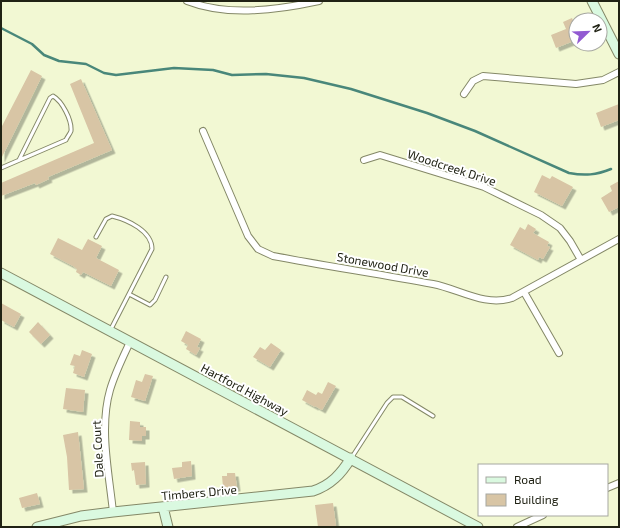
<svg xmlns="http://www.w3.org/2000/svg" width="620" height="528" font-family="'Exo 2',sans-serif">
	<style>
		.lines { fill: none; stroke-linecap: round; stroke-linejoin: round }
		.stream { stroke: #49877a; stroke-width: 2.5 }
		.building { fill: #d8c5a5; filter: url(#shadow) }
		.lane-casing { stroke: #848867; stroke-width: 5 }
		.street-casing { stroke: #848867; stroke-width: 8 }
		.secondary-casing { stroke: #848867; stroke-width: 11 }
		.lane { stroke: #fff; stroke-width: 3 }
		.street { stroke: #fff; stroke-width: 6 }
		.secondary { stroke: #daf9e0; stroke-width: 9 }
		.labels { text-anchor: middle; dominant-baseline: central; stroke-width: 4; stroke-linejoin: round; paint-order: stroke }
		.street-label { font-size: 12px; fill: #202214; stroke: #fff }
	</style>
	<defs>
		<filter id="shadow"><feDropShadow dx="3.5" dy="3.5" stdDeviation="0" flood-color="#0004"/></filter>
	</defs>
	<rect width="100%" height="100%" fill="#f2f8d3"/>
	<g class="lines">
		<path class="stream" d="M 1,28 L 32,44 L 44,55 L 59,61 L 86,64 L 104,73 L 116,75 L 174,68 L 213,70 L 232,75 L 266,74 L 304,78 L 351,89 L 427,113 L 475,131 L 569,173 C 585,176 596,175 611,169"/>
	</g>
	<path class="building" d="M 572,18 L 576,27 L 576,40 L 556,48 L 551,35 L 566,29 L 563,22 Z
		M 31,70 L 42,76 L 1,159 L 1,128 Z
		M 81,79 L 112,150 L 48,177 L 49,179 L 36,185 L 35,183 L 1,196 L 1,183 L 94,143 L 70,84 Z
		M 619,104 L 619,120 L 601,127 L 596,113 Z
		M 542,175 L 550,179 L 552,176 L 573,187 L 562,206 L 534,192 Z
		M 619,181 L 619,207 L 609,212 L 601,198 L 612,191 L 610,186 Z
		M 528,224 L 536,229 L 533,233 L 549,242 L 547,246 L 550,247 L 543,259 L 539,257 L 538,260 L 510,245 L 520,227 L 525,230 Z
		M 58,238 L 82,250 L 88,239 L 102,246 L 96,258 L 119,270 L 111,286 L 83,272 L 81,275 L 76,272 L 77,269 L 73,266 L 50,254 Z
		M 1,303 L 21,314 L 14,327 L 1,320 Z
		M 38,322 L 50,335 L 41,344 L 29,332 Z
		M 186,331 L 201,339 L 197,347 L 200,348 L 196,355 L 186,349 L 188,345 L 181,341 Z
		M 271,343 L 281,350 L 270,367 L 253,357 L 260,347 L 265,350 Z
		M 82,350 L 92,354 L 84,377 L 73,373 L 75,366 L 70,365 L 74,354 L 80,356 Z
		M 145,374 L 153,376 L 145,401 L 131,397 L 136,380 L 142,382 Z
		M 328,382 L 336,386 L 322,410 L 315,406 L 315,407 L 302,400 L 307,390 L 316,395 L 318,392 L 322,394 Z
		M 66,388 L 85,390 L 83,412 L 63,409 Z
		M 130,421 L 140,422 L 140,427 L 146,427 L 146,436 L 142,436 L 142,441 L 129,440 Z
		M 78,432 L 84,489 L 69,490 L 67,457 L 63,435 Z
		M 191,461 L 192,476 L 174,479 L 172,468 L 182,467 L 182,462 Z
		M 145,462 L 146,484 L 136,485 L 134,470 L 132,471 L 131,463 Z
		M 227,473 L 235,473 L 237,488 L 223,487 L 222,476 L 227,476 Z
		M 37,493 L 40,504 L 22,508 L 19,498 Z
		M 333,503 L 336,526 L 318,527 L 315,505 Z"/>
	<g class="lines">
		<g class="lane-casing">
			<path id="lane" d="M 1,168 L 66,140 C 67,137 70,134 71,131 C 72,120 62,101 53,96 L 50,98 L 19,160
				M 96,237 L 106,219 L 112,216 C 128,220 152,231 152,249 L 111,329
				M 129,294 L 150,305 L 155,300 L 166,277
				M 352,457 L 387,403 L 393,397 L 402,397 L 433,416"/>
		</g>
		<g class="street-casing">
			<path id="street" d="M 187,1 C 228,17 277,10 319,1
				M 464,94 L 473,81 L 483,76 L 576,84 L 603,80 L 619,72
				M 203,131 L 248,236 L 258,249 L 273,256 C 326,266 379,274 433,284 C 459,289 485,307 512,298 L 619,239
				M 364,160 L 380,155 L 484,187 L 541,215 L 560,228 L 570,241 L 581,260
				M 524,292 L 559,353
				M 607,488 L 619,483
				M 113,512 C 109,473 99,428 110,390 C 115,373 123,357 130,342
				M 517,527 L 543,515"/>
		</g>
		<g class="secondary-casing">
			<path id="secondary" d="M 592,1 L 619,54
				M 1,273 L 478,527
				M 163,507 L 168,527
				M 37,527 L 81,516 L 113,512 L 313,491 C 331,485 341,474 351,458"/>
		</g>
		<use href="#lane" class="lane"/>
		<use href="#street" class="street"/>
		<use href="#secondary" class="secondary"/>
	</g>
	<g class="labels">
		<g class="street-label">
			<text transform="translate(452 167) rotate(18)">Woodcreek Drive</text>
			<text transform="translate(383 264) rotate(10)">Stonewood Drive</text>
			<text transform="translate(245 389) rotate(28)">Hartford Highway</text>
			<text transform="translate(97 449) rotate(-93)">Dale Court</text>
			<text transform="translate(199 492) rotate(-5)">Timbers Drive</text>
		</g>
	</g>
	<rect width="620" height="528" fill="none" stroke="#202214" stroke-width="4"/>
	<rect x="478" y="464" width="130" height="52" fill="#ffffff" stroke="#a6a7a1"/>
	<rect x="486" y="477" width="20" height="6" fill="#daf9e0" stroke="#a6a7a1"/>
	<text x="514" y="484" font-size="12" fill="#202214">Road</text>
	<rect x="486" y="494" width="20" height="12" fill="#d8c5a5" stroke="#a6a7a1"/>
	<text x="514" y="504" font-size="12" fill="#202214">Building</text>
	<g transform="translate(588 32) rotate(67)"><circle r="19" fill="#ffffff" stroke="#a6a7a1"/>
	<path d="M0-3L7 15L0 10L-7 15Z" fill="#925ad2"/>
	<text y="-6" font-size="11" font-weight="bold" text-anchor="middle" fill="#202214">N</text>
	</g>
</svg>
